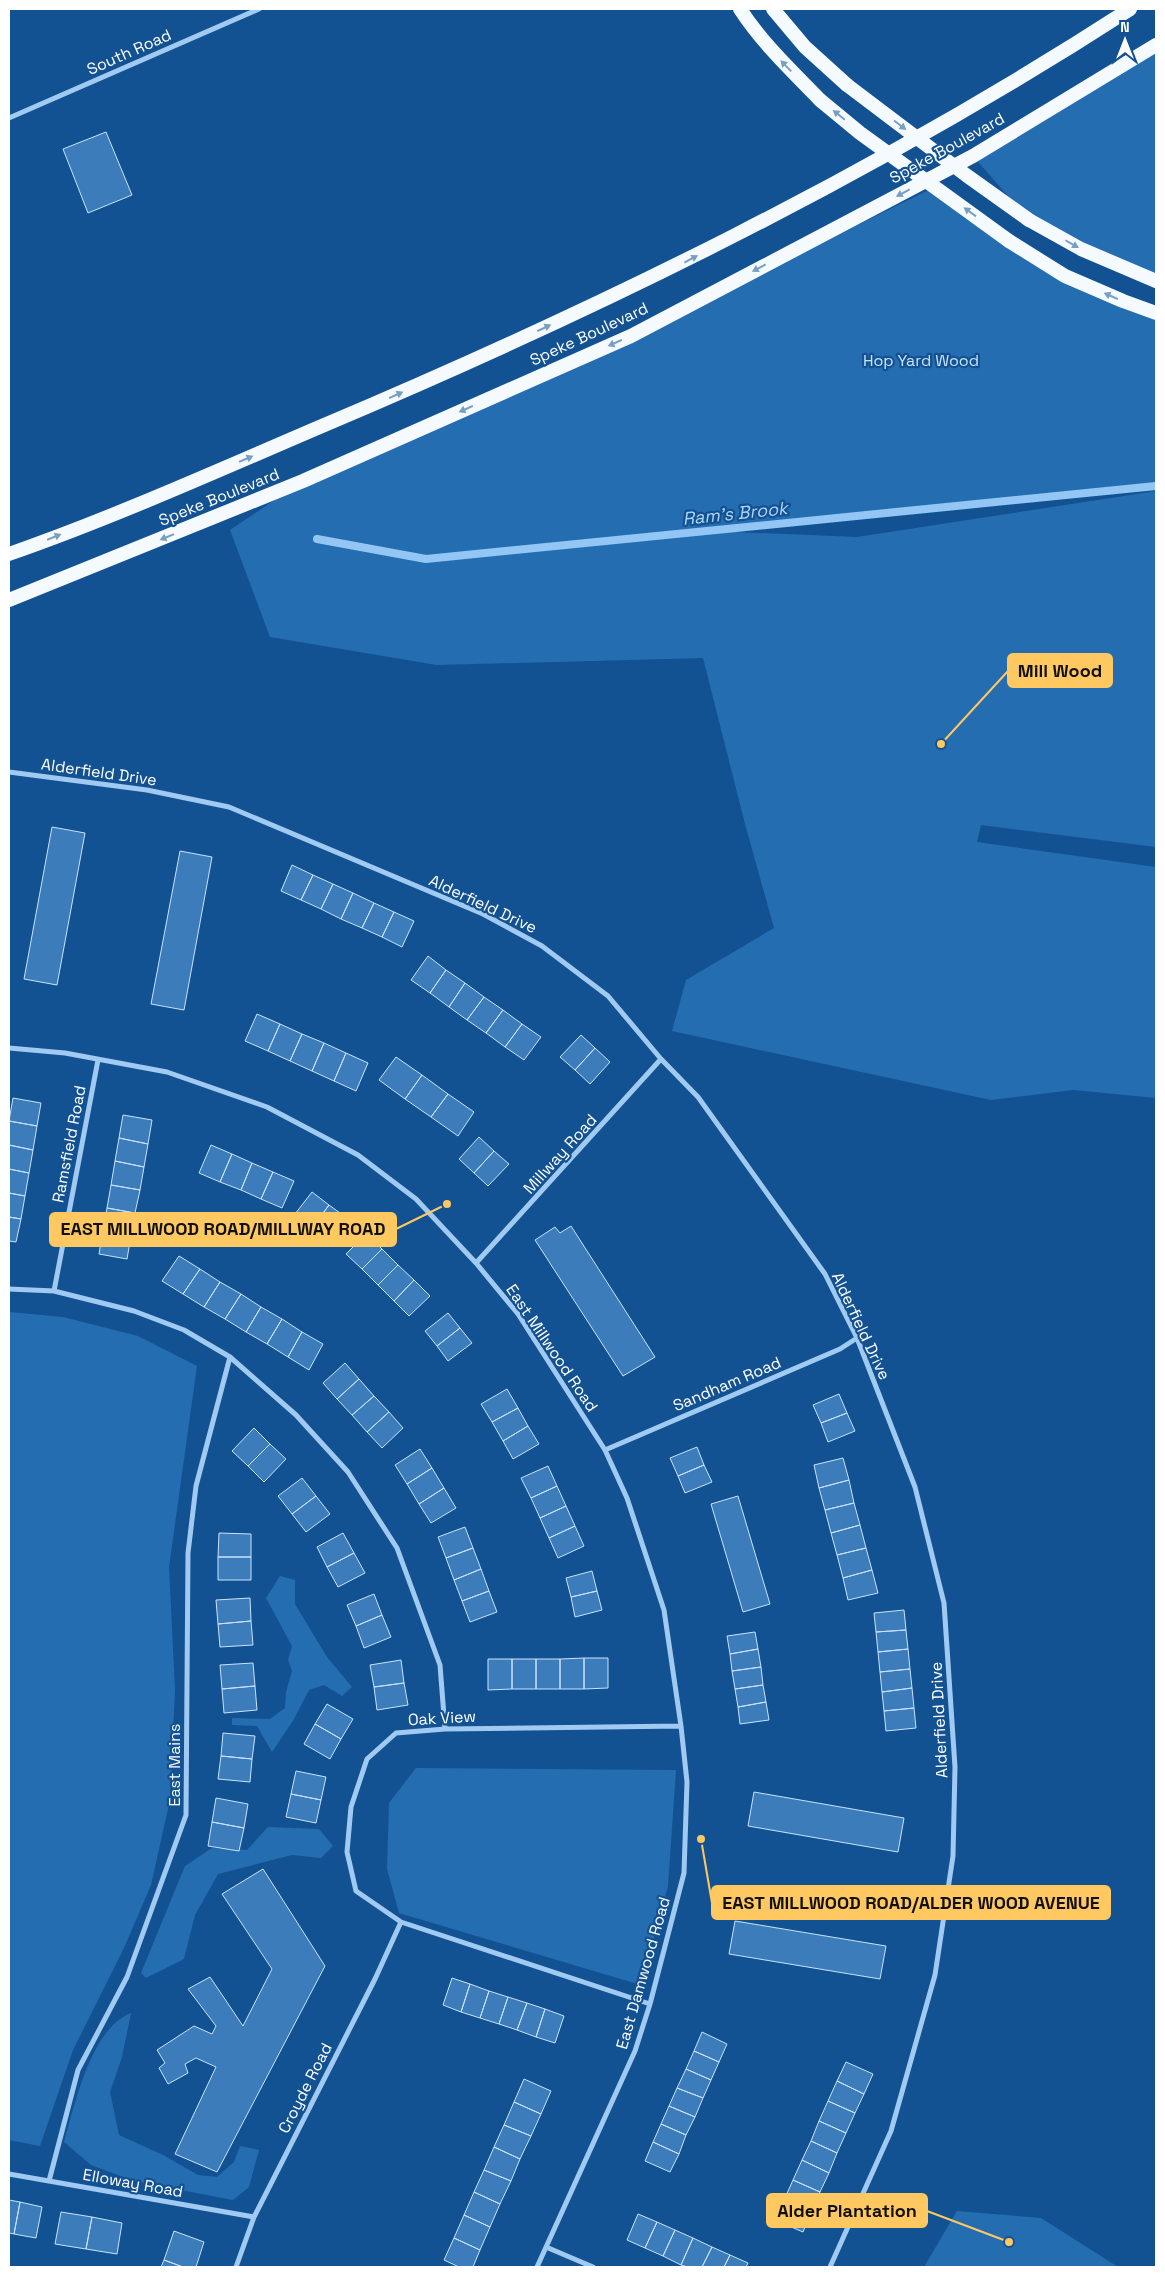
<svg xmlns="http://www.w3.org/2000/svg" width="1165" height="2276" font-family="'Space Grotesk',sans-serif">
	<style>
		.green { fill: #256db1 }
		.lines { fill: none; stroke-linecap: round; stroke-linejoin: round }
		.stream { stroke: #93c6f5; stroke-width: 8 }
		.building { fill: #3c7cba; stroke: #c8e3fc }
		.minor { stroke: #a1caf2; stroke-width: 5 }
		.trunk { stroke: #f5faff; stroke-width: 14 }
		.trunk-bridge { stroke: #f5faff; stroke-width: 14 }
		.oneway { fill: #799ec3 }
		.labels { text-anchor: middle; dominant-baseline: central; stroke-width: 4.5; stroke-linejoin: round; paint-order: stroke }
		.street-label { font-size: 16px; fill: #fff; stroke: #135292 }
		.park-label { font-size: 16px; fill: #c8e3fc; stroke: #135292 }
		.water-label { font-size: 18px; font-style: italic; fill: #add4f9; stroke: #135292 }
		.leader { fill: none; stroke: #ffc861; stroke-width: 2 }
		.callout-dot { fill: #ffc861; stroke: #135292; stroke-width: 2 }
		.callout { fill: #ffc861; stroke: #ffc861; stroke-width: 2 }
		.callout-label { font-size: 18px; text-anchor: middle; font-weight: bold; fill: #111 }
	</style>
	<rect width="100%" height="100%" fill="#135292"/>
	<path class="green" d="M 1156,45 L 1156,281 L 1029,220 L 973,156 Z
		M 935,187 L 1065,276 L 1156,313 L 1156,486 L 712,531 L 857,537 L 1156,491 L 1156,847 L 981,825 L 977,842 L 1156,867 L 1156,1098 L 1073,1090 L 991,1100 L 672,1031 L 686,980 L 774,928 L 745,824 L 703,658 L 437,665 L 270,637 L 230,530 L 303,481 L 631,336 Z
		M 9,1312 L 63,1317 L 138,1336 L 197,1366 L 169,1567 L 175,1690 L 170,1800 L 151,1885 L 124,1948 L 73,2050 L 40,2146 L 9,2140 Z
		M 280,1576 L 295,1580 L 295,1604 L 327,1657 L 352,1687 L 342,1696 L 324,1685 L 309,1690 L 294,1719 L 272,1752 L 257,1726 L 232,1725 L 232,1718 L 270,1719 L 285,1708 L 286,1692 L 292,1671 L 288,1660 L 292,1646 L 266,1598 Z
		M 416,1768 L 676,1770 L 668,1886 L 641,1985 L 399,1913 L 387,1869 L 389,1803 Z
		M 268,1827 L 319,1829 L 333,1846 L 321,1858 L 292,1855 L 218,1874 L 195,1915 L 184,1959 L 146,1978 L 141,1973 L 185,1866 L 212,1848 L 247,1850 Z
		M 131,2013 L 122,2057 L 110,2092 L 119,2135 L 163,2155 L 198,2175 L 217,2177 L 234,2162 L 240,2146 L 259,2150 L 249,2187 L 233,2200 L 134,2181 L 91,2165 L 64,2142 C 75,2104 91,2028 131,2013 Z
		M 957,2211 L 1041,2218 L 1118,2267 L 924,2267 Z"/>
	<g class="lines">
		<path class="stream" d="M 317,539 L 426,559 L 1156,486"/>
	</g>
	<path class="building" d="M 106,132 L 132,195 L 88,213 L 63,149 Z
		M 52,827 L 85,833 L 57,985 L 24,979 Z
		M 180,851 L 212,857 L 184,1010 L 151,1004 Z
		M 292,865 L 313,875 L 301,900 L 281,891 Z
		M 313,875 L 333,884 L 321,909 L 301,900 Z
		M 333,884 L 353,893 L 341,919 L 321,909 Z
		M 353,893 L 374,903 L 362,928 L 341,919 Z
		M 374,903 L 394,912 L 382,937 L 362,928 Z
		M 394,912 L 414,921 L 402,947 L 382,937 Z
		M 428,956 L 446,970 L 430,993 L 411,980 Z
		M 446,970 L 465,983 L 449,1007 L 430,993 Z
		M 465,983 L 484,997 L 467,1020 L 449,1007 Z
		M 484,997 L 503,1010 L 486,1033 L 467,1020 Z
		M 503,1010 L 522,1024 L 505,1047 L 486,1033 Z
		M 257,1014 L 280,1024 L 268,1051 L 245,1041 Z
		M 280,1024 L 302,1034 L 290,1061 L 268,1051 Z
		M 522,1024 L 541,1037 L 524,1060 L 505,1047 Z
		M 302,1034 L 324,1043 L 312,1071 L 290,1061 Z
		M 581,1035 L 595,1048 L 575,1070 L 560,1057 Z
		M 324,1043 L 346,1053 L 334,1081 L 312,1071 Z
		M 595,1048 L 610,1062 L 590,1084 L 575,1070 Z
		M 346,1053 L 368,1063 L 356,1091 L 334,1081 Z
		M 396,1057 L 422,1075 L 405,1099 L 379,1080 Z
		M 422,1075 L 448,1094 L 431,1117 L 405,1099 Z
		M 448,1094 L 474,1112 L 458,1136 L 431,1117 Z
		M 13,1098 L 41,1103 L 37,1126 L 9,1121 Z
		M 123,1115 L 152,1120 L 148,1144 L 119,1138 Z
		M 9,1121 L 37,1126 L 33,1150 L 9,1145 Z
		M 479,1137 L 494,1151 L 474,1173 L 459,1159 Z
		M 119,1138 L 148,1144 L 144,1167 L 115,1161 Z
		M 9,1145 L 33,1150 L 29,1173 L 9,1169 Z
		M 211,1145 L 232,1154 L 220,1182 L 199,1173 Z
		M 494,1151 L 509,1164 L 488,1186 L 474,1173 Z
		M 232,1154 L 252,1163 L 241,1190 L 220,1182 Z
		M 115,1161 L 144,1167 L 140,1190 L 111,1185 Z
		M 252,1163 L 273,1172 L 261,1199 L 241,1190 Z
		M 9,1169 L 29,1173 L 25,1196 L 9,1193 Z
		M 273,1172 L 294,1181 L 282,1208 L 261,1199 Z
		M 111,1185 L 140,1190 L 135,1213 L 107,1208 Z
		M 312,1192 L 329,1205 L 313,1227 L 295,1214 Z
		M 9,1193 L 25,1196 L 21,1219 L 9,1217 Z
		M 329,1205 L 347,1218 L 331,1240 L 313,1227 Z
		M 107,1208 L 135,1213 L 131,1236 L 103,1231 Z
		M 9,1217 L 21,1219 L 16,1242 L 9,1241 Z
		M 571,1226 L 655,1357 L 623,1376 L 535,1240 L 555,1227 L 560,1233 Z
		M 103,1231 L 131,1236 L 127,1259 L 99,1254 Z
		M 366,1234 L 382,1249 L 362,1269 L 346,1254 Z
		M 382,1249 L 398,1265 L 378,1285 L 362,1269 Z
		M 179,1256 L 200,1269 L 183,1294 L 162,1281 Z
		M 398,1265 L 414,1280 L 394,1301 L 378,1285 Z
		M 200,1269 L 220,1282 L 204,1307 L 183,1294 Z
		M 414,1280 L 430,1296 L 409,1316 L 394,1301 Z
		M 220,1282 L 241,1294 L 225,1319 L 204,1307 Z
		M 241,1294 L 261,1307 L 246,1332 L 225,1319 Z
		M 261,1307 L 282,1319 L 267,1344 L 246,1332 Z
		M 448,1313 L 460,1328 L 437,1346 L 425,1331 Z
		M 282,1319 L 302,1332 L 288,1357 L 267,1344 Z
		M 460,1328 L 472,1343 L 448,1361 L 437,1346 Z
		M 302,1332 L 323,1344 L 309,1370 L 288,1357 Z
		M 345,1363 L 359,1379 L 337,1399 L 323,1383 Z
		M 359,1379 L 374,1396 L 352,1415 L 337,1399 Z
		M 507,1389 L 518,1408 L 492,1422 L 481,1404 Z
		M 839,1394 L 847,1413 L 821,1423 L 813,1405 Z
		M 374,1396 L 389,1412 L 367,1432 L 352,1415 Z
		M 518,1408 L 528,1426 L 503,1441 L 492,1422 Z
		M 389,1412 L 403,1428 L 382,1448 L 367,1432 Z
		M 847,1413 L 855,1431 L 828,1442 L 821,1423 Z
		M 528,1426 L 539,1444 L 513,1459 L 503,1441 Z
		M 254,1428 L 270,1444 L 248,1466 L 232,1451 Z
		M 270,1444 L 286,1459 L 264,1482 L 248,1466 Z
		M 697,1447 L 704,1465 L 678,1476 L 670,1458 Z
		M 420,1449 L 432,1468 L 407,1484 L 395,1465 Z
		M 843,1458 L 849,1480 L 819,1488 L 814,1465 Z
		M 704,1465 L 712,1482 L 685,1493 L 678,1476 Z
		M 548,1466 L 557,1486 L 531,1498 L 521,1478 Z
		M 432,1468 L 444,1488 L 419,1504 L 407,1484 Z
		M 302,1478 L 316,1496 L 292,1514 L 278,1496 Z
		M 849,1480 L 854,1503 L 825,1510 L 819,1488 Z
		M 557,1486 L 566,1506 L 540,1518 L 531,1498 Z
		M 444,1488 L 456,1508 L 431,1523 L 419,1504 Z
		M 316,1496 L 330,1514 L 306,1532 L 292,1514 Z
		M 738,1496 L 770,1604 L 743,1612 L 711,1504 Z
		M 854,1503 L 860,1525 L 831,1533 L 825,1510 Z
		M 566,1506 L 575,1526 L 549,1538 L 540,1518 Z
		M 860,1525 L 866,1548 L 837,1555 L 831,1533 Z
		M 575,1526 L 584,1546 L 558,1558 L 549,1538 Z
		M 465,1527 L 473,1548 L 446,1558 L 438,1537 Z
		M 219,1533 L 251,1534 L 251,1557 L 218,1557 Z
		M 343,1533 L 354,1553 L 327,1567 L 317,1547 Z
		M 473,1548 L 481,1569 L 454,1580 L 446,1558 Z
		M 866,1548 L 872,1570 L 843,1578 L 837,1555 Z
		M 354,1553 L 365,1573 L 338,1587 L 327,1567 Z
		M 218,1557 L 251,1557 L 251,1580 L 218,1580 Z
		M 481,1569 L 489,1591 L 462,1601 L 454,1580 Z
		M 872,1570 L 878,1593 L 848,1600 L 843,1578 Z
		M 592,1571 L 597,1591 L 571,1597 L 566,1578 Z
		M 489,1591 L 497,1612 L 470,1622 L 462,1601 Z
		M 597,1591 L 602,1610 L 575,1617 L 571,1597 Z
		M 374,1594 L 382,1615 L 356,1626 L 347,1605 Z
		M 250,1598 L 251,1621 L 218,1624 L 216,1600 Z
		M 904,1610 L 906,1630 L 876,1632 L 874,1613 Z
		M 382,1615 L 391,1637 L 364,1648 L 356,1626 Z
		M 251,1621 L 253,1645 L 220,1647 L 218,1624 Z
		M 906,1630 L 908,1649 L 878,1652 L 876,1632 Z
		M 755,1632 L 758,1649 L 730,1654 L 727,1636 Z
		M 758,1649 L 761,1667 L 732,1671 L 730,1654 Z
		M 908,1649 L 910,1669 L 880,1672 L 878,1652 Z
		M 584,1658 L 608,1658 L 608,1688 L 584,1689 Z
		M 584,1658 L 584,1689 L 560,1689 L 560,1659 Z
		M 488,1659 L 512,1659 L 512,1689 L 488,1690 Z
		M 512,1659 L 536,1659 L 536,1689 L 512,1689 Z
		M 536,1659 L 560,1659 L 560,1689 L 536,1689 Z
		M 401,1660 L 404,1683 L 374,1687 L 370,1665 Z
		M 253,1663 L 255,1686 L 222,1689 L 220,1665 Z
		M 761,1667 L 763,1685 L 735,1689 L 732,1671 Z
		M 910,1669 L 912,1688 L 882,1692 L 880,1672 Z
		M 404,1683 L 408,1705 L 377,1710 L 374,1687 Z
		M 763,1685 L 766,1702 L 738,1707 L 735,1689 Z
		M 255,1686 L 257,1710 L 224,1713 L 222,1689 Z
		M 912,1688 L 914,1708 L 884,1711 L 882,1692 Z
		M 766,1702 L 769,1720 L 740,1724 L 738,1707 Z
		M 327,1704 L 353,1719 L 341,1739 L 315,1724 Z
		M 914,1708 L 916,1728 L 886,1731 L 884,1711 Z
		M 315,1724 L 341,1739 L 330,1759 L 304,1744 Z
		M 223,1733 L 255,1736 L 252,1759 L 221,1756 Z
		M 221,1756 L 252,1759 L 250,1782 L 218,1779 Z
		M 296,1771 L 326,1777 L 321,1800 L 291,1794 Z
		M 754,1792 L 904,1818 L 898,1852 L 748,1826 Z
		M 291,1794 L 321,1800 L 316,1823 L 286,1817 Z
		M 216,1798 L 248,1804 L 244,1828 L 212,1822 Z
		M 212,1822 L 244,1828 L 239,1851 L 208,1846 Z
		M 263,1869 L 325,1966 L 217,2172 L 175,2154 L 216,2067 L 196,2058 L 185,2064 L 188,2073 L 168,2084 L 159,2068 L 165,2063 L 157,2050 L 194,2026 L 212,2034 L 216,2026 L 188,1989 L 210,1977 L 243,2026 L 272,1969 L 222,1894 Z
		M 735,1921 L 886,1946 L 880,1979 L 729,1954 Z
		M 452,1978 L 470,1984 L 461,2012 L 443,2005 Z
		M 470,1984 L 489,1991 L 480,2018 L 461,2012 Z
		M 489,1991 L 508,1997 L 499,2024 L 480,2018 Z
		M 508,1997 L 527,2003 L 517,2030 L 499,2024 Z
		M 527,2003 L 545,2009 L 536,2037 L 517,2030 Z
		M 545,2009 L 564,2016 L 555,2043 L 536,2037 Z
		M 702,2032 L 727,2044 L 719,2062 L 694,2051 Z
		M 694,2051 L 719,2062 L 711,2080 L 686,2069 Z
		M 846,2062 L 873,2074 L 864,2094 L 837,2081 Z
		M 686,2069 L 711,2080 L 703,2098 L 677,2088 Z
		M 524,2079 L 551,2091 L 541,2114 L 514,2102 Z
		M 837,2081 L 864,2094 L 855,2113 L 828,2101 Z
		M 677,2088 L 703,2098 L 695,2117 L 669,2106 Z
		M 828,2101 L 855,2113 L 846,2133 L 819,2121 Z
		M 514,2102 L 541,2114 L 531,2136 L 504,2125 Z
		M 669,2106 L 695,2117 L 686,2135 L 661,2124 Z
		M 819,2121 L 846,2133 L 837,2153 L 811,2141 Z
		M 661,2124 L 686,2135 L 679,2154 L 653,2142 Z
		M 504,2125 L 531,2136 L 520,2159 L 494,2147 Z
		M 811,2141 L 837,2153 L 829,2173 L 802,2160 Z
		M 653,2142 L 679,2154 L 670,2172 L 645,2161 Z
		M 494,2147 L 520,2159 L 511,2181 L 484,2170 Z
		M 802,2160 L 829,2173 L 820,2192 L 793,2180 Z
		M 484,2170 L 511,2181 L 500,2204 L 474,2192 Z
		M 793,2180 L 820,2192 L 811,2212 L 784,2200 Z
		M 474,2192 L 500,2204 L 490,2227 L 464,2215 Z
		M 9,2200 L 20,2202 L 14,2234 L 9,2233 Z
		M 784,2200 L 811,2212 L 803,2232 L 775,2220 Z
		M 20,2202 L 42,2207 L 36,2238 L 14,2234 Z
		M 61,2212 L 92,2217 L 86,2249 L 55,2244 Z
		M 638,2214 L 657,2222 L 645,2248 L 627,2240 Z
		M 464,2215 L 490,2227 L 480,2250 L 454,2238 Z
		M 92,2217 L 122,2223 L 117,2254 L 86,2249 Z
		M 657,2222 L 675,2230 L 663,2256 L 645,2248 Z
		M 675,2230 L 693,2238 L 681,2265 L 663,2256 Z
		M 174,2231 L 204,2242 L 196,2267 L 183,2267 L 164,2260 Z
		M 454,2238 L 480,2250 L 473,2267 L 459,2267 L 444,2260 Z
		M 693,2238 L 712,2247 L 702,2267 L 688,2267 L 681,2265 Z
		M 712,2247 L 730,2255 L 724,2267 L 702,2267 Z
		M 730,2255 L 748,2263 L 746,2267 L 724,2267 Z
		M 164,2260 L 183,2267 L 161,2267 Z"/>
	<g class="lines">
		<path class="minor" d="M 9,118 L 259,9
			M 9,772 L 147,790 L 229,807 L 483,914 L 542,946 L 608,996 L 661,1059 L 698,1097 L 825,1274 L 857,1338 L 915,1487 L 944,1603 L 955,1767 L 953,1856 L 935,1975 L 891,2131 L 830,2267
			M 9,1048 L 65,1053 L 167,1072 L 267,1107 L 358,1155 L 416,1199 L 476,1263 L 518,1314 L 605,1450 L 627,1498 L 664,1610 L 681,1726 L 687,1782 L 684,1873 L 650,2004 L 635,2051 L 537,2267
			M 476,1263 L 661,1059
			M 9,1289 L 54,1291 L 134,1311 L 184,1330 L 230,1357 L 296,1415 L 348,1472 L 397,1548 L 440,1665 L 445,1729
			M 54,1291 L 98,1060
			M 605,1450 L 840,1349 L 857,1338
			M 650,2004 L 401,1922 L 356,1891 L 347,1852 L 351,1807 L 367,1759 L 396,1733 L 445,1729 L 681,1726
			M 9,2174 L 254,2217
			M 49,2181 L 78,2070 L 127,1977 L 186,1815 L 188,1553 L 196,1486 L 230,1357
			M 546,2247 L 593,2267
			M 236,2267 L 254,2217 L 375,1979 L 401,1922"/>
		<path class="trunk" d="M 740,9 C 762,43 792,71 820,100
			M 773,9 L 805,47 L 847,85
			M 1029,220 L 1081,249 L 1156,281
			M 1009,241 L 1065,276 L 1123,301 L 1156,313
			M 9,554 C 115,517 219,470 322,426 C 601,308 875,174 1130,9
			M 9,600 L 303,481 L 631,336 L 973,156 L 1156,45"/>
		<path class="trunk-bridge" d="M 847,85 L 966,175 L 1029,220
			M 820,100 L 860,133 L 1009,241"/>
	</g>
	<defs><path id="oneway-solid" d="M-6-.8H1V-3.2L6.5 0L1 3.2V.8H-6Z" transform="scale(1.25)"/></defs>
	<g class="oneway">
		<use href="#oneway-solid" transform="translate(786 66) rotate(-134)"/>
		<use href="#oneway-solid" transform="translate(839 115) rotate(-141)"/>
		<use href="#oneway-solid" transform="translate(900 125) rotate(37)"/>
		<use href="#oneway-solid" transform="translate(903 193) rotate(152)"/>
		<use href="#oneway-solid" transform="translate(970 212) rotate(-144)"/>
		<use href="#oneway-solid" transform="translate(1072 244) rotate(30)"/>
		<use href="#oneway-solid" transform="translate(691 259) rotate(-28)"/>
		<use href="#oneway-solid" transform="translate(759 268) rotate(152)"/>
		<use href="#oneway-solid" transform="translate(1111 296) rotate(-156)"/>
		<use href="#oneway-solid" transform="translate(544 328) rotate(-25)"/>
		<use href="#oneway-solid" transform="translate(615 343) rotate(156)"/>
		<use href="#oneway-solid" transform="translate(396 395) rotate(-24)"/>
		<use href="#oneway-solid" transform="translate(466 409) rotate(156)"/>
		<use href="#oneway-solid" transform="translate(246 459) rotate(-23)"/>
		<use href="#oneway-solid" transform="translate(54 537) rotate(-22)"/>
		<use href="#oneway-solid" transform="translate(167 537) rotate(158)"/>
	</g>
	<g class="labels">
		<g class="street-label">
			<text transform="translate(129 52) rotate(-24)">South Road</text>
			<text transform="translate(947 148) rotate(-29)">Speke Boulevard</text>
			<text transform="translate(589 334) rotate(-25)">Speke Boulevard</text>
			<text transform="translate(219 497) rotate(-22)">Speke Boulevard</text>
			<text transform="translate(99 772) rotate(8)">Alderfield Drive</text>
			<text transform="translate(483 904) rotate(25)">Alderfield Drive</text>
			<text transform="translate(69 1144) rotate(-79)">Ramsfield Road</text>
			<text transform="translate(560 1154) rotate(-48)">Millway Road</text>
			<text transform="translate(861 1326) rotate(65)">Alderfield Drive</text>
			<text transform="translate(552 1348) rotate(56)">East Millwood Road</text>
			<text transform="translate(727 1384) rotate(-23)">Sandham Road</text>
			<text transform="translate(442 1718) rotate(-3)">Oak View</text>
			<text transform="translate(939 1720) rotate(-93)">Alderfield Drive</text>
			<text transform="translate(174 1765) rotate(-90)">East Mains</text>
			<text transform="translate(643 1973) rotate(-74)">East Damwood Road</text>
			<text transform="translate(305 2088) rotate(-63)">Croyde Road</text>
			<text transform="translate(133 2183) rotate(10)">Elloway Road</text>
		</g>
		<g class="park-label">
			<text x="921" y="360">Hop Yard Wood</text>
		</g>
		<g class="water-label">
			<text transform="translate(735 513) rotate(-6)">Ram's Brook</text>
		</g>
	</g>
	<path class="leader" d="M941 744L1008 671M447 1204L396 1229M701 1839L712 1903M1009 2242L927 2211"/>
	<g class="callout-dot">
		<circle cx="941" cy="744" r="5"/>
		<circle cx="447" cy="1204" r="5"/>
		<circle cx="701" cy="1839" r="5"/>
		<circle cx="1009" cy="2242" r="5"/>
	</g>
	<g class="callout">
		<rect x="1008" y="654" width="104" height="33" rx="5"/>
		<rect x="50" y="1213" width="346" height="33" rx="5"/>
		<rect x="712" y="1886" width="398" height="33" rx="5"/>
		<rect x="767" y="2194" width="160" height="33" rx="5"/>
	</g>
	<g class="callout-label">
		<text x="1060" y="677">Mill Wood</text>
		<text x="223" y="1235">EAST MILLWOOD ROAD/MILLWAY ROAD</text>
		<text x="911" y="1909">EAST MILLWOOD ROAD/ALDER WOOD AVENUE</text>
		<text x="847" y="2217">Alder Plantation</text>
	</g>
	<rect width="1165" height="2276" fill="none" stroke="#ffffff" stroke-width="20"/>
	<g transform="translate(1125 40)" stroke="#135292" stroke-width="4" paint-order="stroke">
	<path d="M0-4L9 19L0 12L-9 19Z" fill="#ffffff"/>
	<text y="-8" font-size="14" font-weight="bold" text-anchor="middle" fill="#ffffff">N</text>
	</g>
</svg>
